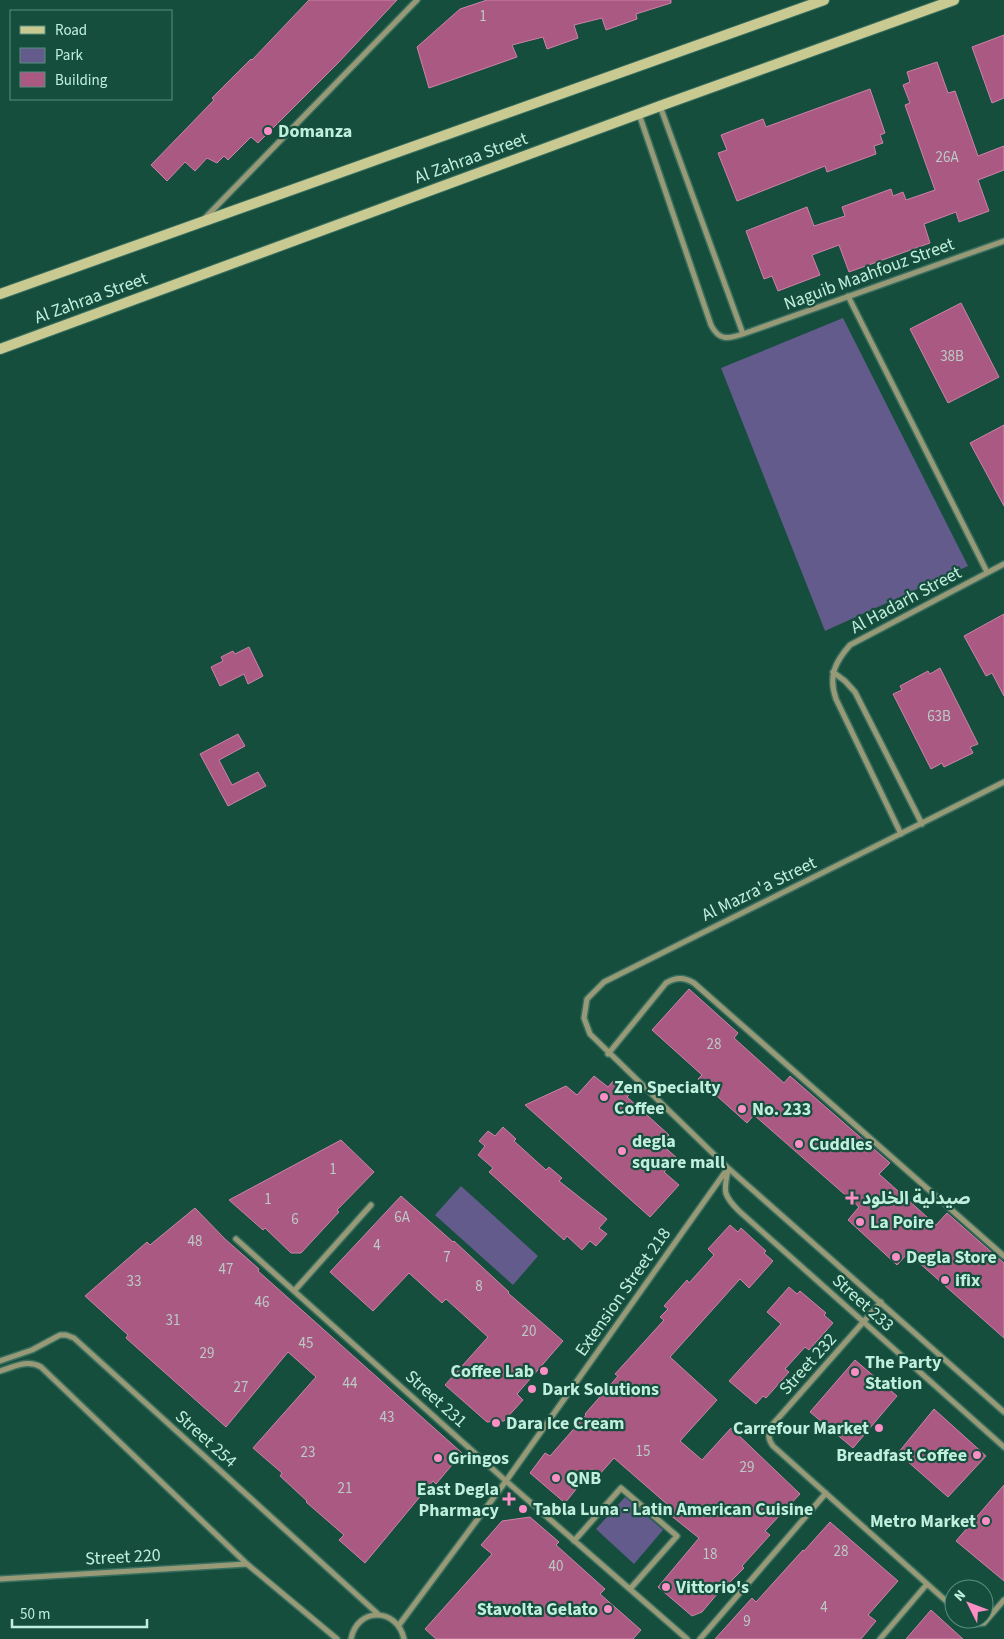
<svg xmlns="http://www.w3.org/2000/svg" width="1004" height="1639" font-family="'Source Sans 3','Noto Sans Arabic',sans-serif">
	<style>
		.green { fill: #625b8b }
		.building { fill: #a95982; stroke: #d082a8 }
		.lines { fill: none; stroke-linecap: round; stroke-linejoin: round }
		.minor-casing { stroke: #386e5e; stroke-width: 8 }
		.secondary-casing { stroke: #386e5e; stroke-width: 12 }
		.minor { stroke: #989977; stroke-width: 5 }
		.secondary { stroke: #c8ca92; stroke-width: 10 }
		.poi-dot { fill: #fb8fc5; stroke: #164e3e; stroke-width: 2 }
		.labels { text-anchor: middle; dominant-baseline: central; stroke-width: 4.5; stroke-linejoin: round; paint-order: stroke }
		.number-label { font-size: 15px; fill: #bbcac6 }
		.poi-label { font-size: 18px; font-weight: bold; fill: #c1efdd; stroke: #164e3e; text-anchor: start }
		.street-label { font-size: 18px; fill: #c1efdd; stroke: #164e3e }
	</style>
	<rect width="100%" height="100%" fill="#164e3e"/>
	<path class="green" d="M 843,318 L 968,566 L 825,631 L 721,368 Z
		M 461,1186 L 538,1256 L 513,1285 L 435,1215 Z
		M 625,1497 L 663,1530 L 634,1564 L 596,1529 Z"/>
	<path class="building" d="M 309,0 L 397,0 L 338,63 L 258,143 L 251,137 L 228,160 L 224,156 L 217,163 L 207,158 L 195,171 L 185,162 L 167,181 L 151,165 L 214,100 L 212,98 L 251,59 L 252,60 Z
		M 487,0 L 671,0 L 671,3 L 636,14 L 637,19 L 606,30 L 602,18 L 574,25 L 578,38 L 547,49 L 543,37 L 512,45 L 517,57 L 429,88 L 417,47 L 460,9 Z
		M 1004,35 L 1004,98 L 992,103 L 972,47 Z
		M 937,62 L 948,93 L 955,91 L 978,156 L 1004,146 L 1004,170 L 978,180 L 989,211 L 959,222 L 956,212 L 924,224 L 930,243 L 849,272 L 839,245 L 812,255 L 820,275 L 778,291 L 772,276 L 764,279 L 746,231 L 807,207 L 814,226 L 845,216 L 842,207 L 891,189 L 893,196 L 903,192 L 906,200 L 935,190 L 905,105 L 910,103 L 903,85 L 910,82 L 907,72 Z
		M 870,89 L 885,133 L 880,135 L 883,143 L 874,146 L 876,154 L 827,172 L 825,166 L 737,201 L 718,153 L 727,150 L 721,135 L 763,119 L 766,127 Z
		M 961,303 L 999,377 L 948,403 L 910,329 Z
		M 1004,425 L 1004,506 L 970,443 Z
		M 1004,614 L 1004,696 L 992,673 L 986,676 L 964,636 Z
		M 249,647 L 263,676 L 248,684 L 244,674 L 220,686 L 211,667 L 223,661 L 221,657 L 233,651 L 235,654 Z
		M 940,668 L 978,744 L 970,747 L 973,753 L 944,767 L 942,763 L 931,769 L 893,694 L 902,690 L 900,686 L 928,671 L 930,674 Z
		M 238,734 L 245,746 L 219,760 L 232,785 L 258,772 L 266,786 L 228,806 L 200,754 Z
		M 689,989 L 738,1033 L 734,1038 L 784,1083 L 790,1076 L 890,1163 L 879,1174 L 936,1225 L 947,1213 L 1004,1263 L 1004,1338 L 908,1253 L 897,1265 L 848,1220 L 859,1207 L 754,1115 L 747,1123 L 698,1079 L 702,1075 L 652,1030 Z
		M 594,1076 L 608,1087 L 614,1080 L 630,1094 L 627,1097 L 669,1135 L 661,1144 L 677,1158 L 664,1172 L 679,1185 L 650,1217 L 525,1105 L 566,1086 L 577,1095 Z
		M 503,1127 L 516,1139 L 514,1141 L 546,1170 L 549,1167 L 562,1178 L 559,1181 L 607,1219 L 599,1228 L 607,1234 L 596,1246 L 590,1241 L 582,1250 L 567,1236 L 564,1240 L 489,1172 L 493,1168 L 478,1155 L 485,1146 L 479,1141 L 488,1131 L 495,1136 Z
		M 341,1140 L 374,1172 L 337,1210 L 339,1212 L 301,1253 L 291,1253 L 265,1228 L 263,1230 L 229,1200 Z
		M 401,1196 L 453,1242 L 454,1241 L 509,1292 L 508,1293 L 563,1341 L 517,1394 L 523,1400 L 504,1421 L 487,1422 L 445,1385 L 488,1337 L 446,1299 L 442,1303 L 409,1273 L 373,1311 L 330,1272 Z
		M 195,1208 L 225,1239 L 259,1269 L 258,1271 L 462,1453 L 436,1484 L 433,1481 L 365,1563 L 339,1540 L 344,1535 L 306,1502 L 307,1501 L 280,1476 L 282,1473 L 253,1448 L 316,1377 L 288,1352 L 226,1427 L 126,1338 L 128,1335 L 85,1296 L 147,1242 L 150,1245 Z
		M 730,1225 L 738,1232 L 741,1228 L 766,1251 L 764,1253 L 773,1261 L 749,1288 L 740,1279 L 670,1357 L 717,1400 L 680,1441 L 702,1460 L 731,1428 L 800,1494 L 765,1531 L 770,1535 L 742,1566 L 744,1568 L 724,1588 L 723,1587 L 702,1612 L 692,1616 L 658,1587 L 699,1538 L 664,1510 L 668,1505 L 614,1458 L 599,1475 L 592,1469 L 565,1503 L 530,1473 L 545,1453 L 550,1456 L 586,1415 L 585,1414 L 618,1376 L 615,1374 L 664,1320 L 660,1317 L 668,1309 L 664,1306 L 687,1280 L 689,1283 L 714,1255 L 708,1249 Z
		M 789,1287 L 797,1294 L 800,1291 L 826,1313 L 824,1315 L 833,1323 L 809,1350 L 805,1347 L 785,1369 L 789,1372 L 766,1398 L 763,1396 L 756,1404 L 729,1381 L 781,1324 L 767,1312 Z
		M 855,1360 L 897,1396 L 853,1448 L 810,1412 Z
		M 934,1409 L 986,1456 L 948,1497 L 898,1453 Z
		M 1004,1485 L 1004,1581 L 956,1541 Z
		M 530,1517 L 559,1542 L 556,1545 L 605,1589 L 600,1594 L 641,1630 L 633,1639 L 436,1639 L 425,1629 L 492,1554 L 481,1545 L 502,1521 Z
		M 830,1522 L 898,1581 L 868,1615 L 876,1621 L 861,1639 L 715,1639 L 752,1598 L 756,1602 L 803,1550 L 804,1551 Z
		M 931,1610 L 963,1639 L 906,1639 Z"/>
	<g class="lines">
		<g class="minor-casing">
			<path id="minor" d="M 660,106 L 743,334
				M 639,114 L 711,325 C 719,341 728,339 743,334 L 1004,241
				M 205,218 L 417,0
				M 848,296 L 987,572
				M 833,672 L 845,681 L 855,692 L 922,824
				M 1004,782 L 604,982 L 587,999 L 584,1018 L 590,1034 L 728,1168 L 1004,1412
				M 901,834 L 836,699 C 828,676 835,662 850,645 L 1004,564
				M 608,1054 L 666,983 C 676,977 684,977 694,983 L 1004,1256
				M 728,1171 C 723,1192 724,1196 739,1211 L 1004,1447
				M 236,1239 L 506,1481 L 687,1639
				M 295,1290 L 371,1205
				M 881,1302 L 773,1424 C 768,1432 767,1438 773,1446 L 954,1608
				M 0,1361 L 32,1350 L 60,1335 L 66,1335 L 74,1338 L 378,1614
				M 0,1371 C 14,1367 27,1359 41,1367 L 247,1564 L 337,1639
				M 574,1541 L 621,1488 L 677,1536 L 630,1589
				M 0,1579 L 247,1564
				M 967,1619 L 974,1624 L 984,1623 L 1004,1600
				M 399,1625 L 506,1481 L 728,1168
				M 351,1639 C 357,1607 397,1607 404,1639
				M 700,1639 L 826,1493
				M 880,1639 L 927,1584"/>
		</g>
		<g class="secondary-casing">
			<path id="secondary" d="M 0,294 L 824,0
				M 0,349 L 660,106 L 954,0"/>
		</g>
		<use href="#minor" class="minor"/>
		<use href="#secondary" class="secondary"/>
	</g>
	<g class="poi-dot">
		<circle cx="268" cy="131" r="5"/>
		<circle cx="604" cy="1097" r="5"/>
		<circle cx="742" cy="1109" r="5"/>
		<circle cx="799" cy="1144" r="5"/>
		<circle cx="622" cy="1151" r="5"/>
		<path d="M849.5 1190.5h5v5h5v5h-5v5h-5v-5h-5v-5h5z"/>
		<circle cx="860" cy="1222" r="5"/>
		<circle cx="896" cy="1257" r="5"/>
		<circle cx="945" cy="1280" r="5"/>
		<circle cx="544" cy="1371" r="5"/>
		<circle cx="855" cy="1372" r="5"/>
		<circle cx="532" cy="1389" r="5"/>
		<circle cx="496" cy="1423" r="5"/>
		<circle cx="879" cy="1428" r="5"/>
		<circle cx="977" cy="1455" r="5"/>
		<circle cx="438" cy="1458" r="5"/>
		<circle cx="556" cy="1478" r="5"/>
		<path d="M506.5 1491.5h5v5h5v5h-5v5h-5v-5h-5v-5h5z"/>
		<circle cx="523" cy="1509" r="5"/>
		<circle cx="986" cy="1521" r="5"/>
		<circle cx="666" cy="1587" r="5"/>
		<circle cx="608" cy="1609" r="5"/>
	</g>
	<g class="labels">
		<g class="number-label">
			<text x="483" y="16">1</text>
			<text x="947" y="157">26A</text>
			<text x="952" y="356">38B</text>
			<text x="939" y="716">63B</text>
			<text x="714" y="1044">28</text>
			<text x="333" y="1169">1</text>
			<text x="268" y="1199">1</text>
			<text x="402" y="1217">6A</text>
			<text x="295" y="1219">6</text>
			<text x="195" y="1241">48</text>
			<text x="377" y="1245">4</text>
			<text x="447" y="1257">7</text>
			<text x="226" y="1269">47</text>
			<text x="134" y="1281">33</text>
			<text x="479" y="1286">8</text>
			<text x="262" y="1302">46</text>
			<text x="173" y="1320">31</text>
			<text x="529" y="1331">20</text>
			<text x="306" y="1343">45</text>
			<text x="207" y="1353">29</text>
			<text x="350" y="1383">44</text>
			<text x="241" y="1387">27</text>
			<text x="387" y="1417">43</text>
			<text x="643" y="1451">15</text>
			<text x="308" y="1452">23</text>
			<text x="747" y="1467">29</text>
			<text x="345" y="1488">21</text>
			<text x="841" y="1551">28</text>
			<text x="710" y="1554">18</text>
			<text x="556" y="1566">40</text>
			<text x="824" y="1607">4</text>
			<text x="747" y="1621">9</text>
		</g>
		<g class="poi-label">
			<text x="278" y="131">Domanza</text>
			<text x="614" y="1087">Zen Specialty<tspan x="614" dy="21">Coffee</tspan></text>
			<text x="752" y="1109">No. 233</text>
			<text x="632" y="1141">degla<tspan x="632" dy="21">square mall</tspan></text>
			<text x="809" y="1144">Cuddles</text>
			<text x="862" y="1198">صيدلية الخلود</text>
			<text x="870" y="1222">La Poire</text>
			<text x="906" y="1257">Degla Store</text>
			<text x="955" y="1280">ifix</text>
			<text x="865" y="1362">The Party<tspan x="865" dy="21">Station</tspan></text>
			<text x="534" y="1371" text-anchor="end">Coffee Lab</text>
			<text x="542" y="1389">Dark Solutions</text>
			<text x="506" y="1423">Dara Ice Cream</text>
			<text x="869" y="1428" text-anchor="end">Carrefour Market</text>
			<text x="967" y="1455" text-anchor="end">Breadfast Coffee</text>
			<text x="448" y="1458">Gringos</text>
			<text x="566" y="1478">QNB</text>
			<text x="499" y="1489" text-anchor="end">East Degla<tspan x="499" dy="21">Pharmacy</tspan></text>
			<text x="533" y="1509">Tabla Luna - Latin American Cuisine</text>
			<text x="976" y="1521" text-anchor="end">Metro Market</text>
			<text x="676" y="1587">Vittorio's</text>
			<text x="598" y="1609" text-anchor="end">Stavolta Gelato</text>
		</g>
		<g class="street-label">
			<text transform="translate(471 158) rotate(-20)">Al Zahraa Street</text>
			<text transform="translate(869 274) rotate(-20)">Naguib Maahfouz Street</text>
			<text transform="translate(91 298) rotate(-20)">Al Zahraa Street</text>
			<text transform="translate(906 600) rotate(-28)">Al Hadarh Street</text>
			<text transform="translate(759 889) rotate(-26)">Al Mazra'a Street</text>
			<text transform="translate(623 1292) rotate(-55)">Extension Street 218</text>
			<text transform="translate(863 1303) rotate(42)">Street 233</text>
			<text transform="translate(808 1364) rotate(-48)">Street 232</text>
			<text transform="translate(436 1399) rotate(42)">Street 231</text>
			<text transform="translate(206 1439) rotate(42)">Street 254</text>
			<text transform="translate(123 1557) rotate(-3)">Street 220</text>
		</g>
	</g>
	<rect x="10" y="10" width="162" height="90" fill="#164e3e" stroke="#5a8e7e"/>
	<rect x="20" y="26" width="25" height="8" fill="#c8ca92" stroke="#5a8e7e"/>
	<text x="55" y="35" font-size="15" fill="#c1efdd">Road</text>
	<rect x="20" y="48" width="25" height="15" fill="#625b8b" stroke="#5a8e7e"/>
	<text x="55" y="60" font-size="15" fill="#c1efdd">Park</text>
	<rect x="20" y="72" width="25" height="15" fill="#a95982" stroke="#5a8e7e"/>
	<text x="55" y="85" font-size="15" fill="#c1efdd">Building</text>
	<g transform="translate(969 1604) rotate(312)"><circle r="24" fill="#164e3e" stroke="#5a8e7e"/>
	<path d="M0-4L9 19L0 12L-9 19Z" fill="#fb8fc5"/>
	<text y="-8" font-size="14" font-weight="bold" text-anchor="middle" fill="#c1efdd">N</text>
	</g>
	<path d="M12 1619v8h135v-8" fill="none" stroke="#c1efdd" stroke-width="2.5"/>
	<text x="20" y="1619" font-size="15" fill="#c1efdd" stroke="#164e3e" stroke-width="4" paint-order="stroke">50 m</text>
</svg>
